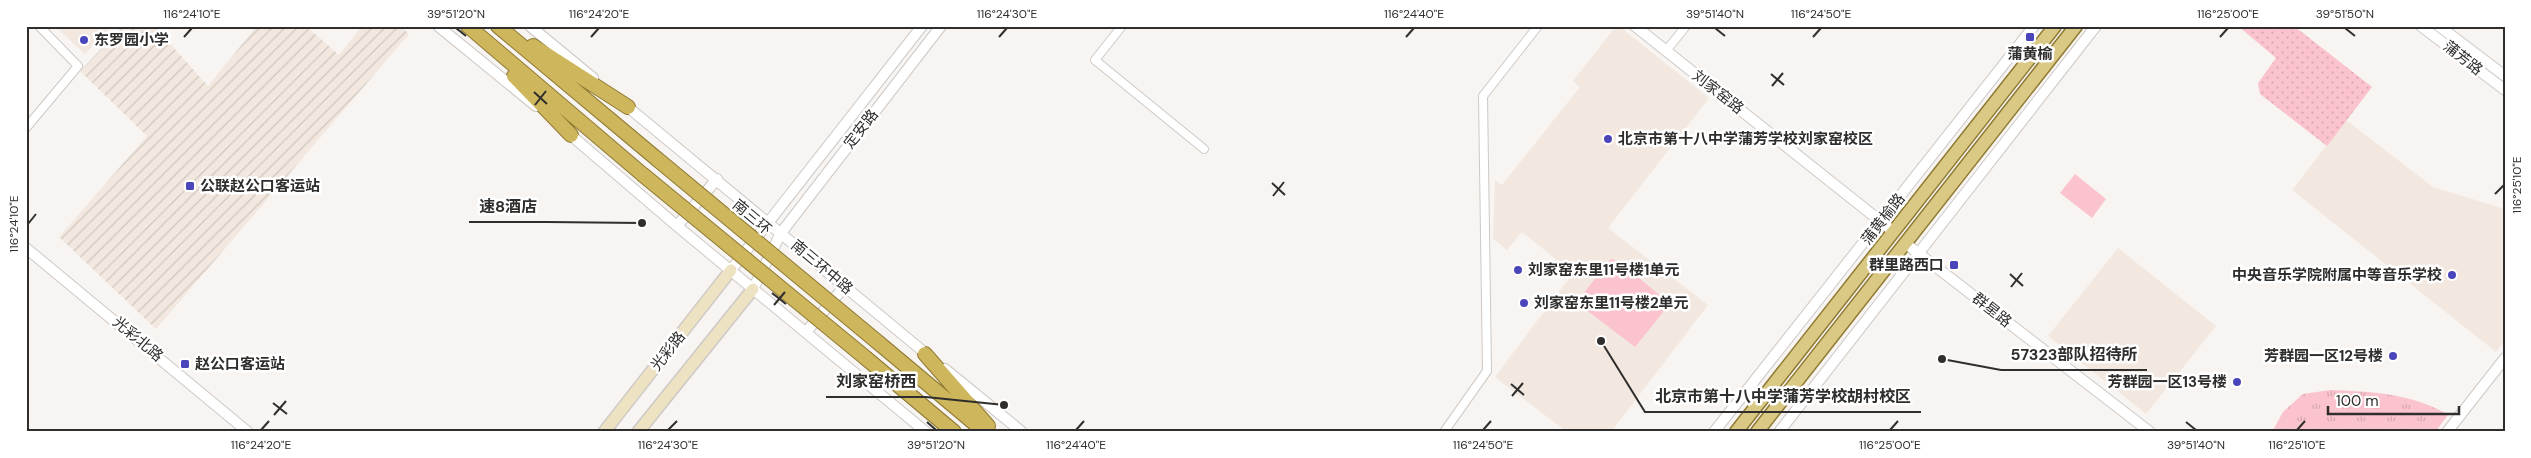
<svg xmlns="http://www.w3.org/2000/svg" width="2531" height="458" font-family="'DM Sans','Noto Sans SC',sans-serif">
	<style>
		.built { fill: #f2e8e0 }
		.industrial { fill: url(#industrial-furrows) }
		.grass { fill: #fac3cd }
		.park { fill: url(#park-tufts) }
		.garden { fill: url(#garden-dots) }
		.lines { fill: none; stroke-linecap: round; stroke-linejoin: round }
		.minor-casing { stroke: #cdc9c6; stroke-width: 10 }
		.tertiary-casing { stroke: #cdc9c6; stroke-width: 12 }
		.secondary-casing { stroke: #cdc9c6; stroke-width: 14 }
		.primary-casing { stroke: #8f7a32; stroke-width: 15 }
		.trunk-casing { stroke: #8f7a32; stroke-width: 16 }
		.minor { stroke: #fff; stroke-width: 8 }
		.tertiary { stroke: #fff; stroke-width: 10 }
		.secondary { stroke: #ede3c2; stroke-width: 11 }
		.primary { stroke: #dac885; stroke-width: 12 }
		.trunk { stroke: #ceb65c; stroke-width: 14 }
		.trunk-bridge-casing { stroke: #8f7a32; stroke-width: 16; stroke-linecap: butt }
		.trunk-bridge { stroke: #ceb65c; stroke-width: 14 }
		.ticks { fill: none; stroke: #2f2e2d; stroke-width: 2 }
		.poi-dot { fill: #4b45bc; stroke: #fff; stroke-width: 2 }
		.labels { text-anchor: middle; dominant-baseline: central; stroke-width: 5; stroke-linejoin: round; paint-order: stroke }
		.poi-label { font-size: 15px; font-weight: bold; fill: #2f2e2d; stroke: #fff; text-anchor: start }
		.street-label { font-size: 15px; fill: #2f2e2d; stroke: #fff }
		.leader { fill: none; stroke: #2f2e2d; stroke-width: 2 }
		.callout-dot { fill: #2f2e2d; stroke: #fff; stroke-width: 2 }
		.callout-label { font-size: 16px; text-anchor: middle; font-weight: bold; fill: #2f2e2d; stroke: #fff; stroke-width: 5; stroke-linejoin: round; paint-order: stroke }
		.neatline { fill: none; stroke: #2f2e2d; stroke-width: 2 }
		.ticks-label { font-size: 12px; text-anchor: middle; fill: #2f2e2d }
	</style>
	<defs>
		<pattern id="industrial-furrows" width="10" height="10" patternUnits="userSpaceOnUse" patternTransform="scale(1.25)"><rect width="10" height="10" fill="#f2e8e0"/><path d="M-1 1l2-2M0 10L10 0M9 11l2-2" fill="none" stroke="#d0c7c0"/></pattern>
		<pattern id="park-tufts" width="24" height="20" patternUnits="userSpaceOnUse" patternTransform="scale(1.25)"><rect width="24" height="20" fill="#fac3cd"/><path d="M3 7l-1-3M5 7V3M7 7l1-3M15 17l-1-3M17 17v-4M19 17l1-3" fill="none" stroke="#d7a8b0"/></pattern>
		<pattern id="garden-dots" width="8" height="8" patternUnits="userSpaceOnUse" patternTransform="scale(1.25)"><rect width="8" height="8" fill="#fac3cd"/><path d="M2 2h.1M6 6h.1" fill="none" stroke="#d7a8b0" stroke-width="1.8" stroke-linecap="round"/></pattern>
	</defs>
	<rect width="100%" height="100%" fill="#f8f4f1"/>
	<path class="built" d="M 55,26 L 112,26 L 85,54 Z
		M 1616,26 L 1619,26 L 1709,98 L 1608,228 L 1708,305 L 1611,432 L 1567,432 L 1495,377 L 1573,273 L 1522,232 L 1507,250 L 1493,239 L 1495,180 L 1502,185 L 1580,87 L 1573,81 Z
		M 2346,120 L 2433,187 L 2505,209 L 2505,340 L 2496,352 L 2292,190 Z
		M 2118,248 L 2216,326 L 2146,414 L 2048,336 Z"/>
	<path class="industrial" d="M 123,26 L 154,26 L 208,86 L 257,26 L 306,26 L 339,55 L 362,26 L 400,26 L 409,34 L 156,329 L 59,237 L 147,136 L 80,71 Z"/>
	<path class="grass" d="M 2075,174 L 2106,199 L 2092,218 L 2060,193 Z
		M 1611,259 L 1619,261 L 1664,299 L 1668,306 L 1635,347 L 1581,306 L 1578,300 Z"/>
	<path class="park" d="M 2330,390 C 2369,391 2415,394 2448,415 L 2435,432 L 2272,432 L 2283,412 L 2303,394 Z"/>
	<path class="garden" d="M 2238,26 L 2294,26 L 2372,87 L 2327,146 L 2260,94 L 2258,83 L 2276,58 Z"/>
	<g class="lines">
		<g class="minor-casing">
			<path id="minor" d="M 1122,26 L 1095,60 L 1204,149
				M 1666,51 L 1686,26
				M 26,128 L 78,66 L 39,26
				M 1444,432 L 1487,371 L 1483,96 L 1538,26"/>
		</g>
		<g class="tertiary-casing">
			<path id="tertiary" d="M 438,26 L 536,106
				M 530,26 L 593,78
				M 1635,26 L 1894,232
				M 2421,26 L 2505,90
				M 2439,26 L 2505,76
				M 623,103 L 930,357
				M 566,131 L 677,226 L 926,432
				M 677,226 L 717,179
				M 1905,243 L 2150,432
				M 26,248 L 248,432
				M 731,270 L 922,26
				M 753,289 L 781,233 L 941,26
				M 806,332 L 845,286
				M 945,369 L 1022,432
				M 1714,432 L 2034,26
				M 1779,432 L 2096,26
				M 2447,432 L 2505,358"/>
		</g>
		<g class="secondary-casing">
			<path id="secondary" d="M 604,432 L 731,270
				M 638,432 L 753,289"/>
		</g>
		<g class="primary-casing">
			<path id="primary" d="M 1736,432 L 2055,26
				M 1757,432 L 2076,26"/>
		</g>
		<g class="trunk-casing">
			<path id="trunk" d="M 468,26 L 642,174
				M 498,26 L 657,159
				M 533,46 L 628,107
				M 514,76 L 571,135
				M 880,344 L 985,432
				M 925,354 L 988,426
				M 867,359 L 954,432"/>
		</g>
		<use href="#minor" class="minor"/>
		<use href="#tertiary" class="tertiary"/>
		<use href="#secondary" class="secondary"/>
		<use href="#primary" class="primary"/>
		<use href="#trunk" class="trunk"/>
		<g class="trunk-bridge-casing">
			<path id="trunk-bridge" d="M 657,159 L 880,344
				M 642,174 L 867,359"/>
		</g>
		<use href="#trunk-bridge" class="trunk-bridge"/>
	</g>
	<path class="ticks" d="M 456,28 L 466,36M 1715,28 L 1725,36M 2345,28 L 2355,36M 184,37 L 192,28M 591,37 L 599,28M 999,37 L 1007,28M 1406,37 L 1414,28M 1813,37 L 1821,28M 2220,37 L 2228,28M 1771,74 L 1784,85M 1772,86 L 1783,73M 534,92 L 547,104M 535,105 L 546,91M 1272,183 L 1285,195M 2495,194 L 2504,185M 1273,196 L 1284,182M 28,224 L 36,214M 2010,274 L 2023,286M 2011,287 L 2022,273M 772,293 L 786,304M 774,305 L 785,292M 1511,384 L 1524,395M 1512,396 L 1523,383M 273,403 L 287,414M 274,415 L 286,401M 927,422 L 936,430M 2186,422 L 2196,430M 261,430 L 269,421M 668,430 L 677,421M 1076,430 L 1084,421M 1483,430 L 1491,421M 1890,430 L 1898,421M 2297,430 L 2305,421"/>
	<g class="poi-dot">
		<rect x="2025" y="32" width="10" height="10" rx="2.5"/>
		<circle cx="84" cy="40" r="5"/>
		<circle cx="1608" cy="139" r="5"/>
		<rect x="185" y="181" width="10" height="10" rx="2.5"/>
		<rect x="1949" y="260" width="10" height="10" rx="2.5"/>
		<circle cx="1518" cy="270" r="5"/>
		<circle cx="2452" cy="275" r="5"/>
		<circle cx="1524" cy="303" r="5"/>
		<circle cx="2393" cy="356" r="5"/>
		<rect x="180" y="359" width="10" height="10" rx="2.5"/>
		<circle cx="2237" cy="382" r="5"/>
	</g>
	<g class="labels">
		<g class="poi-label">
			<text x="94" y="40">东罗园小学</text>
			<text x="2030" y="54" text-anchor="middle">蒲黄榆</text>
			<text x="1618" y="139">北京市第十八中学蒲芳学校刘家窑校区</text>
			<text x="200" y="186">公联赵公口客运站</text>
			<text x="1944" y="265" text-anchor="end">群里路西口</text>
			<text x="1528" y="270">刘家窑东里11号楼1单元</text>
			<text x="2442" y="275" text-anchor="end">中央音乐学院附属中等音乐学校</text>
			<text x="1534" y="303">刘家窑东里11号楼2单元</text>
			<text x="2383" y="356" text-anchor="end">芳群园一区12号楼</text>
			<text x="195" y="364">赵公口客运站</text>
			<text x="2227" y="382" text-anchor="end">芳群园一区13号楼</text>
		</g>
		<g class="street-label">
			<text transform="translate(2463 58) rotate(38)">蒲芳路</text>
			<text transform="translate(1718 92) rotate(38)">刘家窑路</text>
			<text transform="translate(861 129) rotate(-52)">定安路</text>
			<text transform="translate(752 217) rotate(40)">南三环</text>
			<text transform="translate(1883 219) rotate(-52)">蒲黄榆路</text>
			<text transform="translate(822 267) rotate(40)">南三环中路</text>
			<text transform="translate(1992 310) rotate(38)">群星路</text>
			<text transform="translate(138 339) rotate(40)">光彩北路</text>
			<text transform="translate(668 351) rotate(-52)">光彩路</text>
		</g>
	</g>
	<path class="leader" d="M642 223L547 222H469M1942 359L2001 370H2147M1004 405L926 397H826M1601 341L1645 412H1921"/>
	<g class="callout-dot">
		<circle cx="642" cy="223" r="5"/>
		<circle cx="1942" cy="359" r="5"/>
		<circle cx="1004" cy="405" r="5"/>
		<circle cx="1601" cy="341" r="5"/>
	</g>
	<g class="callout-label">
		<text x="508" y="212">速8酒店</text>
		<text x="2074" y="360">57323部队招待所</text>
		<text x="876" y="387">刘家窑桥西</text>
		<text x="1783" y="402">北京市第十八中学蒲芳学校胡村校区</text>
	</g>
	<rect width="2531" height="458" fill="none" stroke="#ffffff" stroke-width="55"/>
	<path d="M2328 406v8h131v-8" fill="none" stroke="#2f2e2d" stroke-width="2.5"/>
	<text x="2336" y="406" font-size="15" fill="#2f2e2d" stroke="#ffffff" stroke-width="4" paint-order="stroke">100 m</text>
	<rect x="28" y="28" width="2476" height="402" class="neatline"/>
	<g class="ticks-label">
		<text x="192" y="18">116°24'10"E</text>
		<text x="456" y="18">39°51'20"N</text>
		<text x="599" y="18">116°24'20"E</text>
		<text x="1007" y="18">116°24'30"E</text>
		<text x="1414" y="18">116°24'40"E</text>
		<text x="1715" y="18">39°51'40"N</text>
		<text x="1821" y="18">116°24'50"E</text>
		<text x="2228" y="18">116°25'00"E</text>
		<text x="2345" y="18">39°51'50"N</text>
		<text transform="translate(2517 185) rotate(-90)" y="4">116°25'10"E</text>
		<text transform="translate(14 224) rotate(-90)" y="4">116°24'10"E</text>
		<text x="261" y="449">116°24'20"E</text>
		<text x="668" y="449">116°24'30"E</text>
		<text x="936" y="449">39°51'20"N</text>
		<text x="1076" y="449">116°24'40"E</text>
		<text x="1483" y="449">116°24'50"E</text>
		<text x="1890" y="449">116°25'00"E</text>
		<text x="2196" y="449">39°51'40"N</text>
		<text x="2297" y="449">116°25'10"E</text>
	</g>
</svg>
